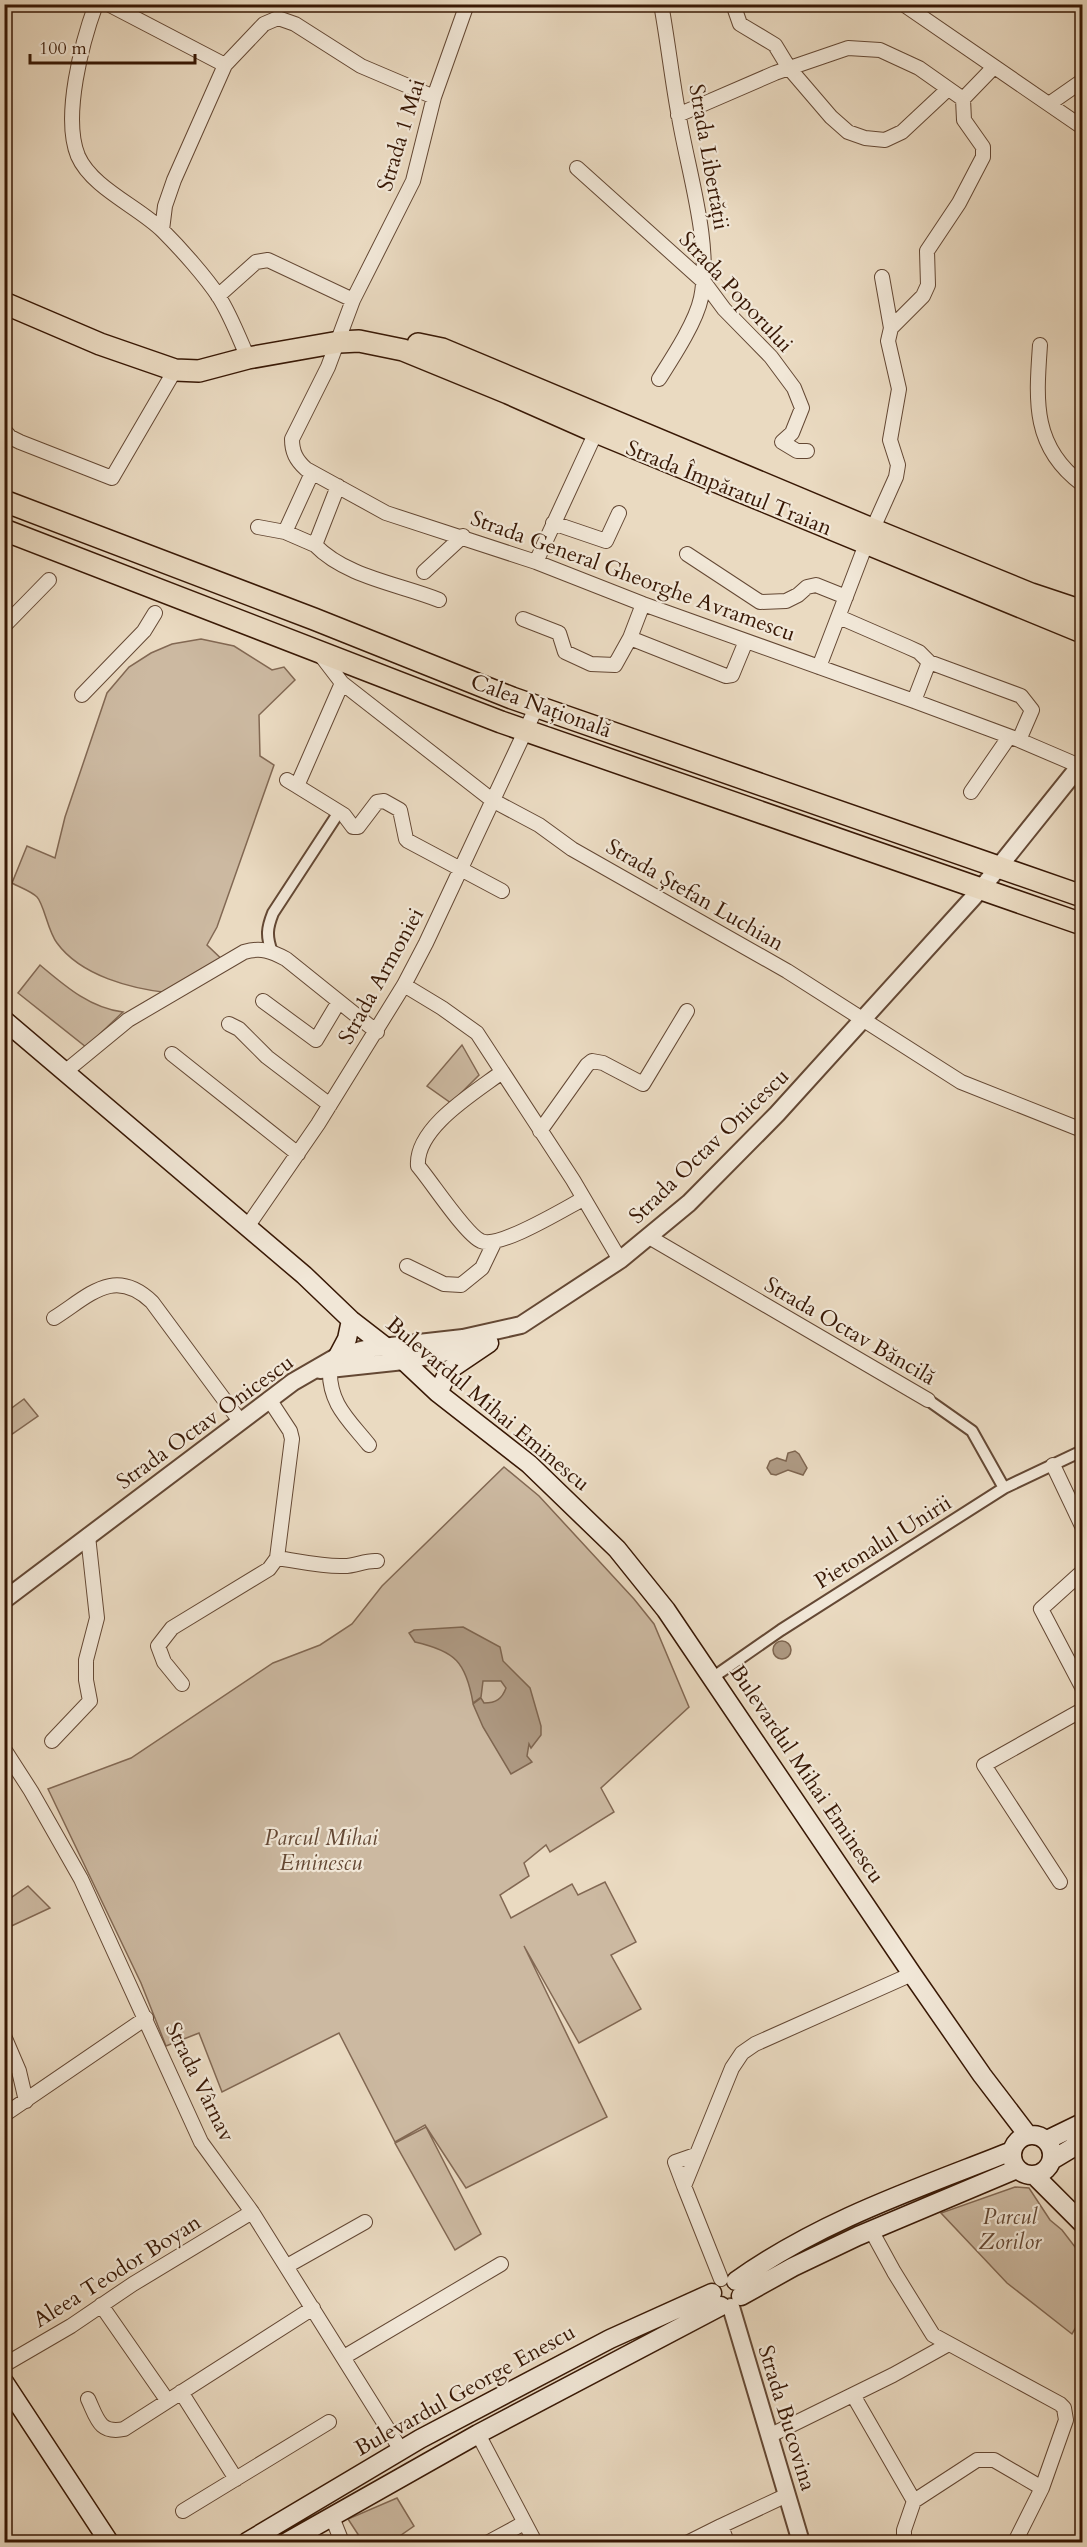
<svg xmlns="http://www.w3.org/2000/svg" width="1087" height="2547" font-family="Cardo,serif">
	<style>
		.green { fill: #ccb9a1; stroke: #826853; stroke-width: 1.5 }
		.water { fill: #ad9881; stroke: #7e654f; stroke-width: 1.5 }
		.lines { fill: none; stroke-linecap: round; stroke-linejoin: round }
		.pedestrian-casing { stroke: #644834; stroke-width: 14 }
		.minor-casing { stroke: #644834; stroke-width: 16 }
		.tertiary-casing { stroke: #644834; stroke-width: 20 }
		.secondary-casing { stroke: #381805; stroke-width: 21 }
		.primary-casing { stroke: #381805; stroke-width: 24 }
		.pedestrian { stroke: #f1e7d7; stroke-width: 10 }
		.minor { stroke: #f1e7d7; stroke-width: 14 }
		.tertiary { stroke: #f1e7d7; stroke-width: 16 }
		.secondary { stroke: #f1e7d7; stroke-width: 18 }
		.primary { stroke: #eadac1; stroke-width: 21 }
		.labels { text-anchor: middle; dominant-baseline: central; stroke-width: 4.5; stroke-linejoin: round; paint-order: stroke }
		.street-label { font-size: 22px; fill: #381805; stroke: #f1e7d7 }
		.park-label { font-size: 22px; font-style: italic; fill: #644834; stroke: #f1e7d7 }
	</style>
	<rect width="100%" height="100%" fill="#eadac1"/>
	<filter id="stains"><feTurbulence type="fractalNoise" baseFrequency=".00333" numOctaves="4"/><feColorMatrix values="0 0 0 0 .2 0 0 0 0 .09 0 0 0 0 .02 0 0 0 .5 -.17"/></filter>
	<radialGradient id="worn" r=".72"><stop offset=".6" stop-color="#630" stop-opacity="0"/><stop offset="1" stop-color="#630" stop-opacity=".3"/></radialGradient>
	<path class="green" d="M 201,639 L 234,646 L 272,670 L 284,667 L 295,680 L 259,715 L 260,756 L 274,765 L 217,927 L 207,945 L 229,966 L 170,993 C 132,989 81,976 57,943 C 48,932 44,904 37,897 C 31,891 19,887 12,883 L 27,846 L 55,858 L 65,817 L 107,693 L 129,667 L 151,653 L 172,644 Z
		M 40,965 C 65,986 90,1008 123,1012 L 86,1047 L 18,993 Z
		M 462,1045 L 479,1075 L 451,1103 L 427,1086 Z
		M 24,1399 L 38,1416 L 5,1439 L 5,1413 Z
		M 504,1467 L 539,1496 L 634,1599 L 654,1624 L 689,1707 L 601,1788 L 614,1812 L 550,1852 L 546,1845 L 524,1863 L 529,1876 L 500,1895 L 511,1918 L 572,1884 L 578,1895 L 605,1882 L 636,1942 L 611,1955 L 641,2009 L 579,2043 L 524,1946 L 607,2117 L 466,2188 L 425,2125 L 395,2142 L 339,2033 L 222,2092 L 199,2033 L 166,2046 L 141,1983 L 48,1789 L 131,1758 L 273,1663 L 320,1645 L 352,1624 L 382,1586 Z
		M 28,1886 L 50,1908 L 5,1929 L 5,1902 Z
		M 426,2127 L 481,2234 L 455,2250 L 395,2143 Z
		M 1015,2187 L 1029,2188 L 1050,2220 L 1062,2230 L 1082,2256 L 1082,2317 L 1072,2334 L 1007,2283 L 941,2213 Z
		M 397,2498 L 414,2526 L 391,2542 L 363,2542 L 348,2519 Z"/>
	<path class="water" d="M 795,1451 L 799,1454 L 807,1468 L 803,1475 L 788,1470 L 776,1475 L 771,1474 L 767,1468 L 770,1461 L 777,1458 L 786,1461 L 788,1453 Z
		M 463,1627 L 500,1647 L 503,1661 L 530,1688 L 541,1726 L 541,1735 L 531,1748 L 529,1744 L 527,1756 L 532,1762 L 511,1774 L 483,1727 L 473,1704 L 481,1698 L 484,1703 C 496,1703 502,1699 506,1688 L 501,1681 L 483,1681 L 481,1697 L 473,1703 C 466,1662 455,1651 415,1642 L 409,1633 L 414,1630 Z
		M773 1650a9 9 0 1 1 18 0a9 9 0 1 1-18 0Z"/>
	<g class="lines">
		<g class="pedestrian-casing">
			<path id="pedestrian" d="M 272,952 C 266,936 267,928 273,913 L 339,812
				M 928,1400 L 972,1431 L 1004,1488
				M 712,1678 L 781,1630 L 1004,1488 L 1082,1451"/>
		</g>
		<g class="minor-casing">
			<path id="minor" d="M 96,4 C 82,42 62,117 78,156 C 92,188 139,207 163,231 C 180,248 206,277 219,297 C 231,316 239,338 248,358
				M 108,4 L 225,65
				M 467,4 L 434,97 L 413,181 L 353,300 L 328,367 L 292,439 C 292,452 296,460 306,469 L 386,513 L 536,562 L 643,604 L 914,701 L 1019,740 L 1082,767
				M 733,4 L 740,24 L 775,45 L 789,68 L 831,117 L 848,132 L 865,138 L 885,140 L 902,132 L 948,89
				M 903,4 L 1082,127
				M 1049,104 L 1082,81
				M 678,115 L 775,73 L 848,48 L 880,50 L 919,68 L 963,99 L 993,68
				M 577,168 L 704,282 L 724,309 L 771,357 L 794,388 L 802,408 L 792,433 L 782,442 L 797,451 L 807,451
				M 162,230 L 165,206 L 174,180 L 225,65 L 264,24 L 278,18 L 295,24 L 361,66 L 434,97
				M 882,277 L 891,328
				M 218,296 L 256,262 L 268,260 L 353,300
				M 1040,345 C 1036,401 1032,447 1082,484
				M 659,379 C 673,357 696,322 701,298 C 712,245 688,171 679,117 C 672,80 668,42 661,4
				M 4,430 L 10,437 L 20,442 L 112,478 L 175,370
				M 338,486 L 315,545 C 346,577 399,584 439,600
				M 553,523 L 606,541 L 619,513
				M 258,527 L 285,532 L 315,545
				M 285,532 L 312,473
				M 687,554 L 760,602 L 786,601 L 798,595 L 807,587 L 816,585 L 846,597
				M 536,562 L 596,432
				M 424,572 L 463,536
				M 643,604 L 630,638 L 726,676 L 732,675 L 746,641
				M 839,617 L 908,647 L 919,652 L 929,662 L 1021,696 L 1032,710 L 1019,740
				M 523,619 L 559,633 L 565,652 L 591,664 L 615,665 L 630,638
				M 4,626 L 49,580
				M 319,653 L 342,683 L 492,800 L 539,825 L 572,849 L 787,971 L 961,1082 L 1082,1130
				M 819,667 L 866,544 L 896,477 L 898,465 L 890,440 L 899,389 L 888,341 L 891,328 L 923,296 L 928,285 L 927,251 L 959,203 L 983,157 L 983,147 L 964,120 L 963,99
				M 82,695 L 144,631 L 155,613
				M 914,701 L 929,662
				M 287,780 L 297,786 L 342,683
				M 297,786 L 344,815 L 353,827 L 358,827 L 377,802 L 384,801 L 400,810 L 406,839 L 408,841 L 502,891
				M 971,792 L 1009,737
				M 404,985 L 442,1008 L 477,1033 L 573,1180 L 620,1260
				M 263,1001 L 316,1040 L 338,1003
				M 229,1024 L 239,1029 L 267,1057 L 330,1105
				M 172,1054 L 298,1154
				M 66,1071 L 128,1020 L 244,952 C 261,947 271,951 286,959 L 377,1032
				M 502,1072 C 474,1093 415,1128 418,1166 C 431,1181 466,1235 481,1241 C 499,1249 564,1209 583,1199
				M 540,1131 L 587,1065 L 592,1061 L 603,1063 L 643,1084 L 687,1011
				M 247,1227 L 318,1124 L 404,985 L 426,943 L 537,706
				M 649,1237 L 928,1400
				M 407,1266 L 444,1284 L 461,1285 L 482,1268 L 494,1243
				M 54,1318 C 89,1296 114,1266 152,1302 L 240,1421
				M 330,1368 C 328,1403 349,1420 369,1445
				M 1053,1465 L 1082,1526
				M 277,1558 C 299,1561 322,1567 344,1566 C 356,1566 365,1560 377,1561
				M 1082,1572 L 1041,1609 L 1082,1687
				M 182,1684 L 164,1662 L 158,1646 L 172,1628 L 269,1569 L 277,1558 L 292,1439 L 290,1431 L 269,1399
				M 52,1741 L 90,1701 L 86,1680 L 86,1660 L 97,1618 L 88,1536
				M 4,1749 L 31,1791 L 81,1879 L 201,2142 L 252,2212 L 401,2450
				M 1060,1882 L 984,1765 L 1082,1710
				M 4,2036 L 19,2071 L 26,2101
				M 4,2115 L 146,2018
				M 684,2186 L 675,2162 L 695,2155
				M 871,2230 L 894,2272 L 933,2335 L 1060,2404 L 1064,2408 L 1066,2420 L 1042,2488 L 1015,2542
				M 287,2266 L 365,2222
				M 721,2279 L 684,2186 L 732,2068 L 742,2053 L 755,2044 L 912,1974
				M 101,2305 L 167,2400
				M 344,2357 L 501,2264
				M 4,2365 L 71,2326 L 133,2284 L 252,2212
				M 181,2392 L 236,2479
				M 853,2395 L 914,2501 L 904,2530 L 904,2542
				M 88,2399 C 97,2418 99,2434 124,2429 L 313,2308
				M 478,2434 L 535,2542
				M 769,2436 L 893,2375 L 947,2345
				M 914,2501 L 977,2460 L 994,2460 L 1042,2488
				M 183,2511 L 329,2422
				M 332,2517 L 342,2542
				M 489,2542 L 524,2523
				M 689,2542 L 721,2526
				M 727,2542 L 721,2526 L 787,2495"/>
		</g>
		<g class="tertiary-casing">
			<path id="tertiary" d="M 320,1370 L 404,1361 L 478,1346
				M 4,1600 L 293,1382 L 338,1356 L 365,1349 L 463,1338 L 521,1325 L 620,1260 L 689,1203 L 777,1114 L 981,889 L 1082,763
				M 731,2307 L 801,2542"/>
		</g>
		<g class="secondary-casing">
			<path id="secondary" d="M 4,1020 L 304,1275 L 351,1320 L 404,1361 L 438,1393 L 529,1464 L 617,1549 L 666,1610 L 912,1974 L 982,2075 L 1027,2134
				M 338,1356 L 347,1339 L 351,1320
				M 438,1393 L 449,1370 L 489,1343
				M1012 2155a20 20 0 1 1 40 0a20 20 0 1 1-40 0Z
				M 1047,2140 L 1082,2123
				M 1052,2160 L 1072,2148 L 1082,2139
				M 1034,2175 L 1082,2223
				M 736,2281 C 822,2220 916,2189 1012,2151
				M 741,2296 L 793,2267 L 858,2236 L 1017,2169
				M 4,2382 L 109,2542
				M 247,2542 L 420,2439 L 610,2339 L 712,2293
				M 287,2542 L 478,2434 L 721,2306"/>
		</g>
		<g class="primary-casing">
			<path id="primary" d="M 4,303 L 100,344 L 175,370 L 199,371 L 248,358 L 339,342 L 359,341 L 403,350 L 508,393 L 596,432 L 1082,632
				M 418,344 L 442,349 L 879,532 L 1031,594 L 1082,611
				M 4,501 L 314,619 L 512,698 L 1082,896
				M 4,530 L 501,722 L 1082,924"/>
		</g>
		<use href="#pedestrian" class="pedestrian"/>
		<use href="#minor" class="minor"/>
		<use href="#tertiary" class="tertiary"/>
		<use href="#secondary" class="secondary"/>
		<use href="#primary" class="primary"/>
	</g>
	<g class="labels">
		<g class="street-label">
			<text transform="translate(401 135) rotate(-73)">Strada 1 Mai</text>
			<text transform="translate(709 157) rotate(80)">Strada Libertății</text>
			<text transform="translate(736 292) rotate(47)">Strada Poporului</text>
			<text transform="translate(729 488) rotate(22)">Strada Împăratul Traian</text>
			<text transform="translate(633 576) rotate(20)">Strada General Gheorghe Avramescu</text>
			<text transform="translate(541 706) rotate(20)">Calea Națională</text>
			<text transform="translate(695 895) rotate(30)">Strada Ștefan Luchian</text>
			<text transform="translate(381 976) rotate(-61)">Strada Armoniei</text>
			<text transform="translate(709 1146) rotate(-44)">Strada Octav Onicescu</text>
			<text transform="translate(850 1331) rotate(30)">Strada Octav Băncilă</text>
			<text transform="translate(488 1404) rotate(40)">Bulevardul Mihai Eminescu</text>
			<text transform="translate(205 1422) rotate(-36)">Strada Octav Onicescu</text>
			<text transform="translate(883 1542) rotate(-32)">Pietonalul Unirii</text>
			<text transform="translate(807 1774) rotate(56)">Bulevardul Mihai Eminescu</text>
			<text transform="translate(200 2082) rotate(64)">Strada Vârnav</text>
			<text transform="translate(117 2271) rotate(-32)">Aleea Teodor Boyan</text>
			<text transform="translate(465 2390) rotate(-29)">Bulevardul George Enescu</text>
			<text transform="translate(787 2418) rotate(73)">Strada Bucovina</text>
		</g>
		<g class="park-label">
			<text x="321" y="1838">Parcul Mihai<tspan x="321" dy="25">Eminescu</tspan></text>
			<text x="1010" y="2217">Parcul<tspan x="1010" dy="25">Zorilor</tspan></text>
		</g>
	</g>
	<rect width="1087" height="2547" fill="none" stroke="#eadac1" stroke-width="24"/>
	<rect x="6" y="6" width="1075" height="2535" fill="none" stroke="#381805" stroke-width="3"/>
	<rect x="12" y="12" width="1063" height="2523" fill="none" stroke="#381805" stroke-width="1.5"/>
	<path d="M30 54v9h165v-9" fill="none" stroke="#381805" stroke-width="3"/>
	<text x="39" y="54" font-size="18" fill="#381805" stroke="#f1e7d7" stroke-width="4.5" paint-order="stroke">100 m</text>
	<rect width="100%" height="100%" filter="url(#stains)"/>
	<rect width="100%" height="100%" fill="url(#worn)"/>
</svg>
